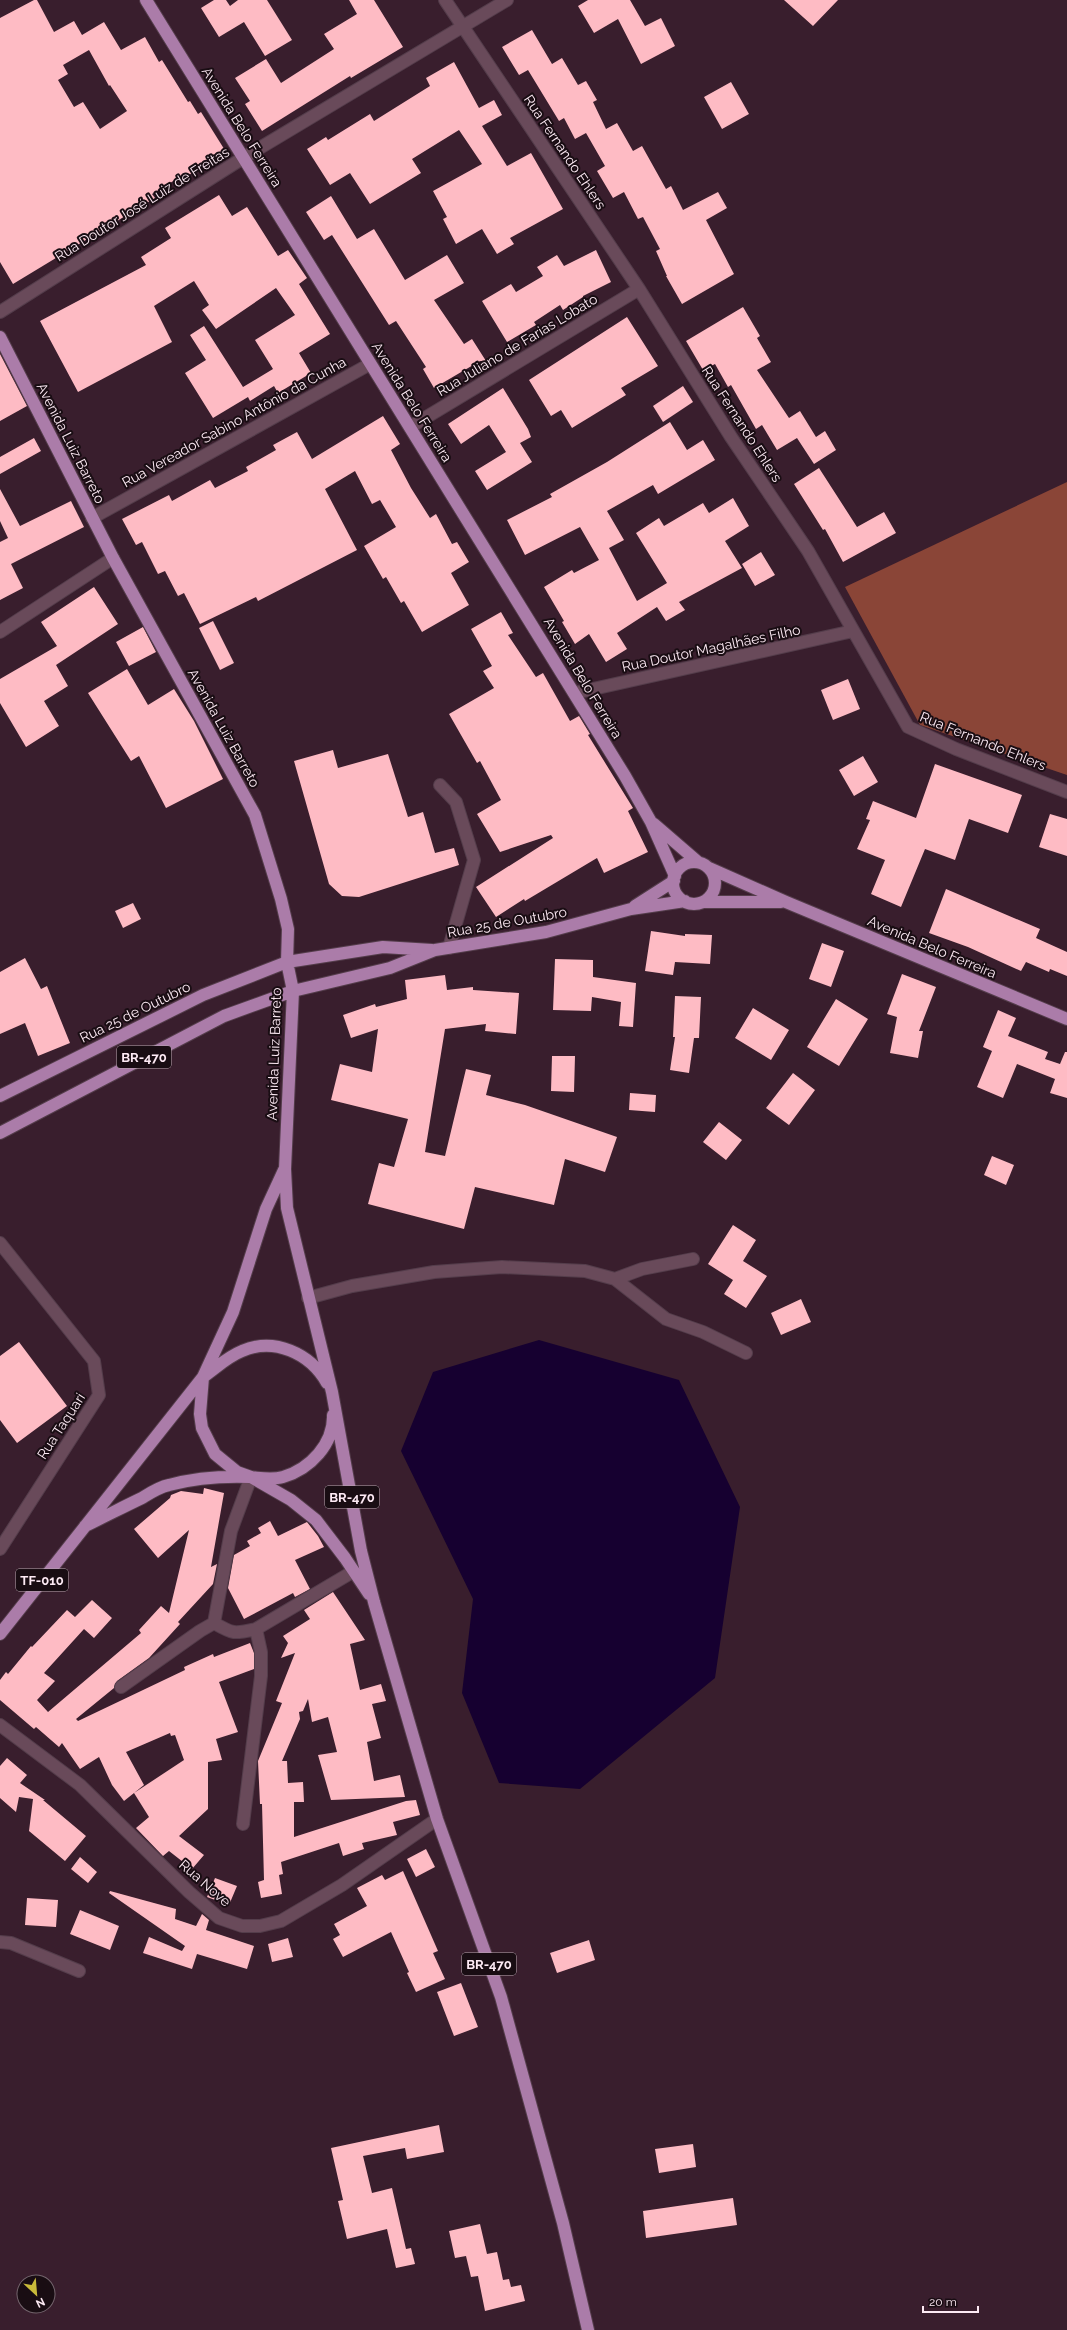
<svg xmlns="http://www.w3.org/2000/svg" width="1067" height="2330" font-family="Raleway,sans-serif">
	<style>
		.forest { fill: #8a4537 }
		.water { fill: #160030 }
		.building { fill: #febbc4; fill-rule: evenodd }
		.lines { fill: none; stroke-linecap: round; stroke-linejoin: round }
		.minor-casing { stroke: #543d4b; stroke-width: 14 }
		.major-casing { stroke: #543d4b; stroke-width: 14 }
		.minor { stroke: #694a5a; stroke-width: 12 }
		.major { stroke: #ab7ca9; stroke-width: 12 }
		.labels { text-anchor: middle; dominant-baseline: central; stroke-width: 4; stroke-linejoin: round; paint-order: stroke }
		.shield { fill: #190d13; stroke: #b9a8b0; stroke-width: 1 }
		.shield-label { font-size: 13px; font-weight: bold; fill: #fdeaf4 }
		.street-label { font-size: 14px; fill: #fdeaf4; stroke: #190d13 }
	</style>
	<rect width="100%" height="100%" fill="#391e2d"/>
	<path class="forest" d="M 1067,482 L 1067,775 L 920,725 L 845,587 Z"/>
	<path class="water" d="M 539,1340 L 679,1380 L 740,1507 L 715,1678 L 580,1789 L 499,1783 L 462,1693 L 473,1599 L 401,1451 L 433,1372 Z"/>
	<path class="building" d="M 34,0 L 37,0 L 54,32 L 74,21 L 82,35 L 104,22 L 121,50 L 145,37 L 159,62 L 162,60 L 188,102 L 190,101 L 198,114 L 201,112 L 226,152 L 184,178 L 183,175 L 152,194 L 155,198 L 13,284 L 0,262 L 0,18 ZM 89,50 L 109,86 L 110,85 L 127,111 L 100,129 L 83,102 L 74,107 L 58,80 L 68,74 L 63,65 Z
		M 214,0 L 226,0 L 230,6 L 238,0 L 267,0 L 292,40 L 265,56 L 244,22 L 219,37 L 201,8 Z
		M 349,0 L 374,0 L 403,47 L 351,78 L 350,76 L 262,131 L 245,104 L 250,101 L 235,78 L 266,59 L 281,83 L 334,49 L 324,34 L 357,14 Z
		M 588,0 L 630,0 L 645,26 L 661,18 L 675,46 L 641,64 L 618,19 L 594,33 L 578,6 Z
		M 784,0 L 838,0 L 813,26 Z
		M 532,30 L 552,64 L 562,58 L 578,85 L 586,81 L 597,100 L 593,102 L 606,129 L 617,123 L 633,151 L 642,146 L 666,189 L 671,186 L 683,210 L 718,192 L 727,208 L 706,220 L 734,274 L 682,304 L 666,276 L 667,276 L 656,251 L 660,249 L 643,217 L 638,219 L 624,192 L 613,198 L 597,171 L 605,166 L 586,133 L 575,139 L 564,118 L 559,121 L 528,70 L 519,75 L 502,47 Z
		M 454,62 L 479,108 L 494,100 L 502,115 L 482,126 L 507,166 L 531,153 L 563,209 L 510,238 L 514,244 L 497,254 L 482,229 L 456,244 L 443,219 L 447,217 L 433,191 L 482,164 L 459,130 L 412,159 L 421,173 L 370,204 L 350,173 L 330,185 L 307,149 L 326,137 L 328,140 L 370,114 L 374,121 L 430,86 L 426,78 Z
		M 731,82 L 749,114 L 722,129 L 704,97 Z
		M 219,195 L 232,216 L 247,207 L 278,256 L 288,250 L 307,278 L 299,284 L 330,334 L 299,353 L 311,373 L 278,393 L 274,386 L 250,401 L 248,397 L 213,418 L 185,373 L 206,360 L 190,335 L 204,326 L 243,387 L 273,369 L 255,340 L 295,315 L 276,288 L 216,329 L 202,310 L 209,305 L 194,281 L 154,306 L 172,342 L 78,392 L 40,321 L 146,265 L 141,257 L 171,238 L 165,228 Z
		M 331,196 L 357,239 L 374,229 L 405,280 L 447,255 L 464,283 L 434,300 L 464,344 L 472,339 L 486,361 L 480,361 L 434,388 L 423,369 L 426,367 L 396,321 L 389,325 L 332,235 L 324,240 L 306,212 Z
		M 596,250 L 611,282 L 583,296 L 583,297 L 563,310 L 560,305 L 534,322 L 536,325 L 507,342 L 482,301 L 511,284 L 516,292 L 543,276 L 537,267 L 557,255 L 564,266 Z
		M 743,307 L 760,336 L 757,338 L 771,362 L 757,370 L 789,418 L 800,411 L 816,437 L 825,431 L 836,450 L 814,464 L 797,438 L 777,450 L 762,425 L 756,429 L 731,385 L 728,387 L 715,364 L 703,370 L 686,341 Z
		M 627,317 L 658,366 L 621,388 L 626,395 L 572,428 L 561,410 L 551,416 L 529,380 Z
		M 0,354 L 27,406 L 0,421 Z
		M 683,386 L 693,402 L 663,422 L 653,406 Z
		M 503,388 L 528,429 L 531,437 L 520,443 L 532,462 L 487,490 L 475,471 L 506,452 L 489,425 L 461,444 L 448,424 Z
		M 383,416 L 400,444 L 391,450 L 411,488 L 430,518 L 436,514 L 452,544 L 457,542 L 469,562 L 451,573 L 469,605 L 422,632 L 404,601 L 401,603 L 386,577 L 383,579 L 364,546 L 396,527 L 380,500 L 372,504 L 355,471 L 325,489 L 357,550 L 258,601 L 256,597 L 200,624 L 184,593 L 178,596 L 165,571 L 158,574 L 142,542 L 136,545 L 122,519 L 169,495 L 172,501 L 210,480 L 215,488 L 248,471 L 246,467 L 276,450 L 273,445 L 297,432 L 312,459 Z
		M 670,422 L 687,450 L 703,440 L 715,460 L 658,494 L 653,485 L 607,511 L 624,540 L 609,548 L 637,601 L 667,583 L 636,533 L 659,518 L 664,526 L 703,503 L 709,513 L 733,498 L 749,526 L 725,541 L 742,568 L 679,602 L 685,610 L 666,621 L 657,607 L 617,633 L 627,649 L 606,662 L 589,634 L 575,644 L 562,622 L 564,621 L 544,587 L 572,570 L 574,573 L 599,560 L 580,527 L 525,555 L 507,520 L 552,497 L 550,494 L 607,462 Z
		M 34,438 L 41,451 L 0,474 L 0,457 Z
		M 819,468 L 857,527 L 884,512 L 896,533 L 843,562 L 825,529 L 823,530 L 794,484 Z
		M 0,489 L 20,526 L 71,501 L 84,527 L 11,564 L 23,588 L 0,600 L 0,542 L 8,538 L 0,521 Z
		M 761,552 L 775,575 L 755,586 L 742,564 Z
		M 94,587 L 118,624 L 56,665 L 68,686 L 44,701 L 59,726 L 26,747 L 0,703 L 0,679 L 57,646 L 41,622 Z
		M 501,612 L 513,633 L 508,635 L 536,677 L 543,673 L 570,721 L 579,716 L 590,734 L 588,735 L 633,808 L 628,811 L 648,852 L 604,873 L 597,858 L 525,901 L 524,899 L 496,917 L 476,887 L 553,838 L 551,835 L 500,852 L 477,814 L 501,800 L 480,761 L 477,763 L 449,714 L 494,688 L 483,671 L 492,666 L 471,629 Z
		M 213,621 L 234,663 L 220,670 L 199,628 Z
		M 143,627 L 156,652 L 129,666 L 116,642 Z
		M 127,669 L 148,705 L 174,689 L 194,721 L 223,779 L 166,808 L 139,756 L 131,761 L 88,693 Z
		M 848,679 L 860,709 L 833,720 L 821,690 Z
		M 333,750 L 338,768 L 388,754 L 408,817 L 423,812 L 435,853 L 454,848 L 459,865 L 359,897 L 342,896 L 329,884 L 294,761 Z
		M 863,756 L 878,782 L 854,796 L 839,770 Z
		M 935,764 L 1022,795 L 1008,833 L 969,819 L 955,860 L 925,849 L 901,907 L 871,894 L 885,860 L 857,849 L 870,820 L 866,819 L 873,801 L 916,818 Z
		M 1050,814 L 1067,819 L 1067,856 L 1039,847 Z
		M 946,889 L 1040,929 L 1036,938 L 1067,952 L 1067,976 L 1050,969 L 1049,972 L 1026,962 L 1021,971 L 968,947 L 929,933 Z
		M 133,903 L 141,919 L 123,928 L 115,911 Z
		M 651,931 L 685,936 L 685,934 L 712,935 L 710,964 L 675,962 L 673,975 L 645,971 Z
		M 822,943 L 844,951 L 831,987 L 809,979 Z
		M 25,958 L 41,989 L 47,986 L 70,1043 L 38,1056 L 25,1023 L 0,1034 L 0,972 Z
		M 555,959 L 593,960 L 593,977 L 636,983 L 633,1027 L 619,1026 L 621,1002 L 592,997 L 591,1011 L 553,1010 Z
		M 902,974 L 936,987 L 919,1031 L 923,1031 L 918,1058 L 890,1053 L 897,1017 L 887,1014 Z
		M 445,975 L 447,990 L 473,987 L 473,990 L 519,993 L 516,1034 L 485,1031 L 486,1024 L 445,1029 L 425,1152 L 445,1156 L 466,1069 L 491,1075 L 486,1095 L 525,1105 L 617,1137 L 605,1172 L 565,1159 L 554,1205 L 475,1187 L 464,1229 L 368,1204 L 379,1163 L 394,1167 L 408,1119 L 331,1100 L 340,1064 L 372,1072 L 378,1029 L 351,1038 L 343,1015 L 375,1004 L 376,1007 L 407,999 L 405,980 Z
		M 675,996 L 701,997 L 699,1038 L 694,1038 L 689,1073 L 670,1070 L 675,1037 L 673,1037 Z
		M 836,999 L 868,1019 L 839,1066 L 807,1047 Z
		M 753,1008 L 789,1030 L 771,1060 L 735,1038 Z
		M 998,1010 L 1016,1018 L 1008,1036 L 1048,1052 L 1045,1059 L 1060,1064 L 1065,1052 L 1067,1052 L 1067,1098 L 1050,1093 L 1055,1079 L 1017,1064 L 1003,1098 L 977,1087 L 992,1051 L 983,1047 Z
		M 552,1056 L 575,1056 L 574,1092 L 551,1091 Z
		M 793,1073 L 815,1090 L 789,1125 L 766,1108 Z
		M 630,1093 L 656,1095 L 655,1112 L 629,1110 Z
		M 719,1122 L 742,1140 L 726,1160 L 703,1142 Z
		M 992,1156 L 1014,1165 L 1006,1185 L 984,1175 Z
		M 733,1225 L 756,1240 L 743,1261 L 767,1276 L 746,1308 L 724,1294 L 733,1280 L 708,1264 Z
		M 801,1299 L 811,1322 L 781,1335 L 771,1313 Z
		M 19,1342 L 67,1406 L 17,1443 L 0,1420 L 0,1356 Z
		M 204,1488 L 224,1493 L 211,1567 L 217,1564 L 213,1584 L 178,1622 L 180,1624 L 149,1658 L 117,1681 L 114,1688 L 76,1719 L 78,1721 L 185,1670 L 184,1667 L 213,1654 L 214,1657 L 250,1643 L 254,1653 L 254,1669 L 219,1682 L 238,1732 L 216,1739 L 222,1760 L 208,1762 L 208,1809 L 179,1836 L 204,1855 L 192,1869 L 169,1851 L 163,1856 L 136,1828 L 149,1817 L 134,1793 L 184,1760 L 175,1735 L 171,1736 L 170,1733 L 126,1752 L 144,1785 L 124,1801 L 112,1785 L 99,1757 L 80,1769 L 62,1743 L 59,1747 L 36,1727 L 34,1729 L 0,1700 L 0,1680 L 6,1672 L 8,1674 L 31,1646 L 32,1647 L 67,1610 L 75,1617 L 92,1600 L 112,1618 L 94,1638 L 84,1629 L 44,1673 L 55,1681 L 37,1700 L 48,1712 L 141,1633 L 139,1630 L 161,1606 L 169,1613 L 189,1530 L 158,1558 L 134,1529 L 170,1498 L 171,1495 L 181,1491 L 203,1494 Z
		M 270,1521 L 278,1536 L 307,1522 L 318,1536 L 324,1547 L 295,1560 L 310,1589 L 295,1597 L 293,1593 L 244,1619 L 228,1588 L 234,1555 L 250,1546 L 247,1541 L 261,1533 L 258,1528 Z
		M 333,1592 L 365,1640 L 350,1644 L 360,1690 L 381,1684 L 386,1701 L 372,1704 L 381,1738 L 367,1742 L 374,1781 L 400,1775 L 405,1797 L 331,1800 L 318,1755 L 337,1752 L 328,1717 L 312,1722 L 308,1699 L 303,1711 L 299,1712 L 300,1719 L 282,1761 L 287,1761 L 288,1783 L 303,1782 L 304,1802 L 294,1802 L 294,1837 L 406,1801 L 416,1800 L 420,1815 L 393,1822 L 397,1835 L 362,1843 L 364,1849 L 343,1856 L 339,1843 L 281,1862 L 283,1874 L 279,1875 L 282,1894 L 261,1898 L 258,1882 L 264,1880 L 262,1804 L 260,1804 L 258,1761 L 282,1703 L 276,1701 L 295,1653 L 281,1658 L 288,1643 L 283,1636 L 310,1619 L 304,1610 Z
		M 7,1758 L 27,1775 L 20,1783 L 45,1800 L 43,1800 L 86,1836 L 65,1861 L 29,1831 L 33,1799 L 19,1797 L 16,1812 L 0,1798 L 0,1766 Z
		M 426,1849 L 435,1867 L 416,1877 L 407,1859 Z
		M 80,1857 L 97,1872 L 88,1883 L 71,1869 Z
		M 403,1871 L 438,1951 L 433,1953 L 445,1979 L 416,1992 L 407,1973 L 409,1972 L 391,1932 L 343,1957 L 333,1939 L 340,1935 L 334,1924 L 367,1906 L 357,1888 L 382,1875 L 385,1880 Z
		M 215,1878 L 237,1886 L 229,1905 L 207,1897 Z
		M 110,1891 L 176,1909 L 175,1919 L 196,1926 L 202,1914 L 209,1920 L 206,1930 L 254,1946 L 247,1969 L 197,1954 L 192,1969 L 143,1953 L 149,1937 L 182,1951 L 185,1946 L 109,1893 Z
		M 27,1898 L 58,1900 L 56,1927 L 25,1925 Z
		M 80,1910 L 119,1926 L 110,1950 L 70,1934 Z
		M 288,1938 L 293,1957 L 272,1962 L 268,1944 Z
		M 589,1940 L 595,1960 L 557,1973 L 550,1953 Z
		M 461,1983 L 478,2027 L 454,2036 L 437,1992 Z
		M 439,2125 L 444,2152 L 407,2159 L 405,2148 L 363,2156 L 372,2193 L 392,2188 L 406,2249 L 411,2248 L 415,2264 L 396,2268 L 387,2229 L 347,2239 L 338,2201 L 343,2200 L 331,2148 Z
		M 693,2144 L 696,2167 L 659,2173 L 655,2149 Z
		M 733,2198 L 737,2225 L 646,2238 L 643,2211 Z
		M 480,2224 L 487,2254 L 497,2252 L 503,2280 L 509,2279 L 511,2287 L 521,2285 L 525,2301 L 485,2311 L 478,2276 L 471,2277 L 466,2256 L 455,2258 L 449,2231 Z"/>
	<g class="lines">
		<g class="minor-casing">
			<path id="minor" d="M 445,0 L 639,289 L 731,437 L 808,551 L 908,727 L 956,749 L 1067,792
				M 0,312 L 243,158 L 507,0
				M 410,427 L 639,289
				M 92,518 L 370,364
				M 0,632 L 113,558
				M 575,693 L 853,631
				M 440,785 L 456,802 L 474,860 L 449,948
				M 0,1243 L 94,1361 L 99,1395 L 0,1549
				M 615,1279 L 642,1269 L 693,1259
				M 308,1298 L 352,1286 L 434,1272 L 502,1267 L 585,1271 L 615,1279 L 666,1319 L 703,1332 L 746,1353
				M 214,1623 L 231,1531 L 251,1477
				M 121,1687 L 200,1631 L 214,1623 C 233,1634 234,1634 256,1629 L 354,1571
				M 0,1725 L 80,1785 L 189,1892 L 219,1918 L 242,1926 L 260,1926 L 281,1921 L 342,1885 L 437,1819
				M 243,1824 L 261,1676 L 261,1652 L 256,1629
				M 0,1942 L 11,1943 L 79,1971"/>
		</g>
		<g class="major-casing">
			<path id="major" d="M 146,0 L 625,776 L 651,822 L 675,876
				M 0,337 L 113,558 L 255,815 L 281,899 L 288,929 L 287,962 L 293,991 L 285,1169 L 287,1208 L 332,1392 L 361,1551 L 374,1602 L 437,1819 L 501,1997 L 563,2223 L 588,2330
				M 654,824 L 698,862
				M673 883a21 21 0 1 1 42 0a21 21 0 1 1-42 0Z
				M 709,868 L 786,902 L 1067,1019
				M 704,902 L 781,902
				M 635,906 L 674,881
				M 0,1096 L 203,995 L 287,962 L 383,947 L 432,950
				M 0,1133 L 224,1016 L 293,991 L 390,968 L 435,950 L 546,932 L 631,909 L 685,901
				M 327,1383 C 310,1353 274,1337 242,1351 C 227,1357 216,1368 203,1377 L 200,1414 L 202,1428 L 215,1454 L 237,1472 L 251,1477 L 291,1500 L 316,1520 L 345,1558 L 369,1594
				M 85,1526 C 104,1517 123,1507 142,1498 C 150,1493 159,1487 169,1485 C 195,1478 223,1476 250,1477 C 262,1478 272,1480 283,1477 C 310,1469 334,1444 333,1415
				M 0,1634 L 203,1377 L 233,1312 L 266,1209 L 284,1170"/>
		</g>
		<use href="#minor" class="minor"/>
		<use href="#major" class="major"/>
	</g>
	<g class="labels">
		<g class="shield">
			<rect x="117" y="1046" width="54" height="22" rx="3"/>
			<rect x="325" y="1486" width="54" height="22" rx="3"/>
			<rect x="16" y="1569" width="52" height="22" rx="3"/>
			<rect x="462" y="1953" width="54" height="22" rx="3"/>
		</g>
		<g class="shield-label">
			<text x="144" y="1057">BR-470</text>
			<text x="352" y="1497">BR-470</text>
			<text x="42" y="1580">TF-010</text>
			<text x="489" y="1964">BR-470</text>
		</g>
		<g class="street-label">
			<text transform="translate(242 127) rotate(58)">Avenida Belo Ferreira</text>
			<text transform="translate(565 152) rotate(56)">Rua Fernando Ehlers</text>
			<text transform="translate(142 204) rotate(-32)">Rua Doutor José Luiz de Freitas</text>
			<text transform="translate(517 345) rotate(-31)">Rua Juliano de Farias Lobato</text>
			<text transform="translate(412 402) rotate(58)">Avenida Belo Ferreira</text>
			<text transform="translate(234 422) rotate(-29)">Rua Vereador Sabino Antônio da Cunha</text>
			<text transform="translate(742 424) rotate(57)">Rua Fernando Ehlers</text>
			<text transform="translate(71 443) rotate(63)">Avenida Luiz Barreto</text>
			<text transform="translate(711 648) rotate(-12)">Rua Doutor Magalhães Filho</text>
			<text transform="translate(583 678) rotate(59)">Avenida Belo Ferreira</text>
			<text transform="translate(224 728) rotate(61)">Avenida Luiz Barreto</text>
			<text transform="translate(983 741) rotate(22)">Rua Fernando Ehlers</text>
			<text transform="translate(507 922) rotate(-10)">Rua 25 de Outubro</text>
			<text transform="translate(932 947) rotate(23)">Avenida Belo Ferreira</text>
			<text transform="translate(135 1012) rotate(-26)">Rua 25 de Outubro</text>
			<text transform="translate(274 1054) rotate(-88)">Avenida Luiz Barreto</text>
			<text transform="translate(61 1426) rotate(-57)">Rua Taquari</text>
			<text transform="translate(205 1883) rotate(41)">Rua Nove</text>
		</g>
	</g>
	<g transform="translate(36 2294) rotate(154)"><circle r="19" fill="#190d13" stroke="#74656d"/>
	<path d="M0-3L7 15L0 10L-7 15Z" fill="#c9ba3a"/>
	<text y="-6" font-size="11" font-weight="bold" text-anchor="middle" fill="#fdeaf4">N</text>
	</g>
	<path d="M923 2306v6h55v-6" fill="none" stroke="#fdeaf4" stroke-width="2"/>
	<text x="929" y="2306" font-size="12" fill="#fdeaf4" stroke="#190d13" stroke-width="3" paint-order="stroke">20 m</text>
</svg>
